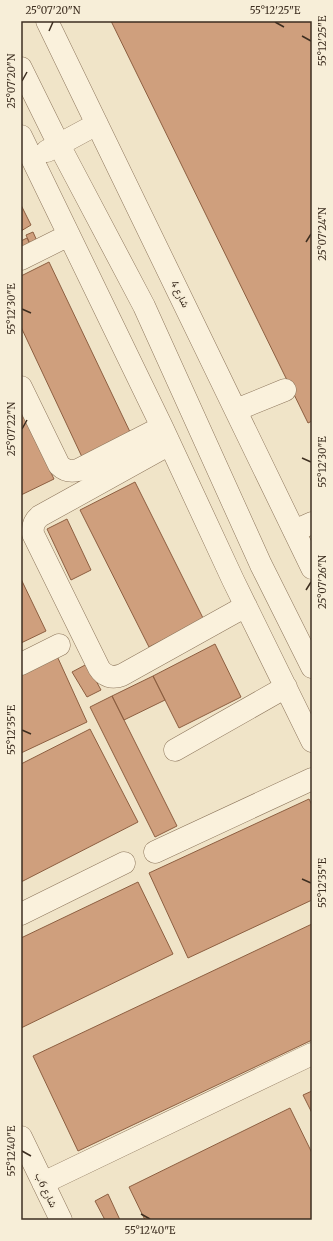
<svg xmlns="http://www.w3.org/2000/svg" width="333" height="1241" font-family="Merriweather,Vazirmatn,serif">
	<style>
		.building { fill: #cf9f7d; stroke: #8d5f41 }
		.lines { fill: none; stroke-linecap: round; stroke-linejoin: round }
		.minor-casing { stroke: #8d765c; stroke-width: 23 }
		.minor { stroke: #faf1dc; stroke-width: 22 }
		.ticks { fill: none; stroke: #3d2e20; stroke-width: 1.5 }
		.labels { text-anchor: middle; dominant-baseline: central; stroke-width: 4; stroke-linejoin: round; paint-order: stroke }
		.street-label { font-size: 10px; fill: #3d2e20; stroke: #f7eed8 }
		.neatline { fill: none; stroke: #3d2e20; stroke-width: 1.5 }
		.ticks-label { font-size: 10px; text-anchor: middle; fill: #3d2e20 }
	</style>
	<rect width="100%" height="100%" fill="#f0e4c8"/>
	<path class="building" d="M 111,21 L 312,21 L 312,421 L 308,423 Z
		M 21,205 L 31,225 L 21,231 Z
		M 33,232 L 37,241 L 30,244 L 26,235 Z
		M 27,238 L 30,244 L 21,249 L 21,241 Z
		M 49,262 L 131,434 L 82,457 L 21,327 L 21,276 Z
		M 21,411 L 54,479 L 21,495 Z
		M 135,482 L 204,620 L 149,647 L 80,510 Z
		M 67,519 L 91,570 L 71,580 L 47,529 Z
		M 21,579 L 46,631 L 21,643 Z
		M 215,644 L 241,697 L 179,728 L 153,676 Z
		M 57,656 L 87,722 L 21,753 L 21,673 Z
		M 87,664 L 101,690 L 87,697 L 72,672 Z
		M 153,676 L 165,700 L 124,720 L 112,696 Z
		M 112,696 L 177,826 L 155,837 L 90,707 Z
		M 90,729 L 138,822 L 21,882 L 21,764 Z
		M 309,799 L 312,805 L 312,900 L 188,958 L 149,873 Z
		M 138,882 L 173,954 L 21,1028 L 21,938 Z
		M 312,924 L 312,1040 L 78,1151 L 33,1056 Z
		M 312,1091 L 312,1113 L 303,1095 Z
		M 290,1108 L 312,1153 L 312,1220 L 145,1220 L 129,1187 Z
		M 108,1194 L 120,1220 L 105,1220 L 95,1201 Z"/>
	<g class="lines">
		<g class="minor-casing">
			<path id="minor" d="M 47,21 L 312,568
				M 21,68 L 59,145 L 144,306 L 261,565 L 312,667
				M 21,136 L 162,427 L 233,580 L 312,741
				M 47,151 L 97,124
				M 21,259 L 69,235
				M 21,387 L 59,465 C 65,471 70,472 78,470 L 162,427
				M 236,410 L 285,390
				M 170,444 L 40,516 C 34,521 32,526 33,534 L 99,668 C 104,676 112,679 122,675 L 246,606
				M 294,531 L 312,523
				M 21,664 L 59,645
				M 175,750 L 286,687
				M 155,852 L 312,779
				M 21,914 L 124,863
				M 21,1137 L 61,1220
				M 43,1183 L 312,1054"/>
		</g>
		<use href="#minor" class="minor"/>
	</g>
	<path class="ticks" d="M 275,22 L 284,27M 49,31 L 53,22M 302,36 L 311,41M 22,81 L 27,72M 306,242 L 311,234M 22,309 L 31,313M 22,429 L 27,420M 302,458 L 311,462M 306,590 L 311,582M 22,730 L 31,734M 302,879 L 311,883M 22,1151 L 31,1156M 141,1214 L 150,1219"/>
	<g class="labels">
		<g class="street-label">
			<text transform="translate(180 294) rotate(64)">شارع 4</text>
			<text transform="translate(46 1190) rotate(64)">شارع 6ب</text>
		</g>
	</g>
	<rect width="333" height="1241" fill="none" stroke="#f7eed8" stroke-width="44"/>
	<rect x="22" y="22" width="289" height="1197" class="neatline"/>
	<g class="ticks-label">
		<text x="53" y="14">25°07'20"N</text>
		<text x="275" y="14">55°12'25"E</text>
		<text transform="translate(322 41) rotate(-90)" y="4">55°12'25"E</text>
		<text transform="translate(11 81) rotate(-90)" y="4">25°07'20"N</text>
		<text transform="translate(322 234) rotate(-90)" y="4">25°07'24"N</text>
		<text transform="translate(11 309) rotate(-90)" y="4">55°12'30"E</text>
		<text transform="translate(11 429) rotate(-90)" y="4">25°07'22"N</text>
		<text transform="translate(322 462) rotate(-90)" y="4">55°12'30"E</text>
		<text transform="translate(322 582) rotate(-90)" y="4">25°07'26"N</text>
		<text transform="translate(11 730) rotate(-90)" y="4">55°12'35"E</text>
		<text transform="translate(322 883) rotate(-90)" y="4">55°12'35"E</text>
		<text transform="translate(11 1151) rotate(-90)" y="4">55°12'40"E</text>
		<text x="150" y="1234">55°12'40"E</text>
	</g>
</svg>
